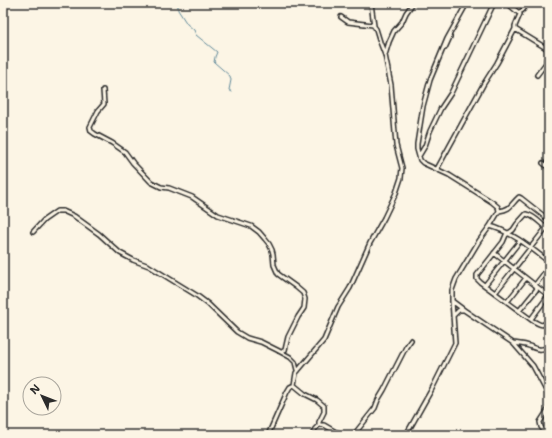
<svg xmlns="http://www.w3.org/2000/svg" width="552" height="438" font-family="'Shantell Sans',sans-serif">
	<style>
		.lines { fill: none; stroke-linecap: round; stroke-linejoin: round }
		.stream { stroke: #60899a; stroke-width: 1 }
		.street-casing { stroke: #2b2b2b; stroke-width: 6 }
		.street { stroke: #fcf5e5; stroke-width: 3 }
	</style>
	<rect width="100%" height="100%" fill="#fcf5e5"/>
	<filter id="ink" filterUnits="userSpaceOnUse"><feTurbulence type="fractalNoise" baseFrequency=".025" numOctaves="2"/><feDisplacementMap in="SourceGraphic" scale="8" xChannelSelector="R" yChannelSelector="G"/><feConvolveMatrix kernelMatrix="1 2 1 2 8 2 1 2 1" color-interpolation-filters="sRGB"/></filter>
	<g filter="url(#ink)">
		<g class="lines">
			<path class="stream" d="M 178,3 L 178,10 L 187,24 L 194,30 L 196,35 L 217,52 L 215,57 L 214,62 L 230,76 L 231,80 L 229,90 L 232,92"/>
			<g class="street-casing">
				<path id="street" d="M 371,3 L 374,26
					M 467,3 L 447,39 L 430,80 L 423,106 L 417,144 L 417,149 L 420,160 L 423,163 L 449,175 L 492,202 L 498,207 L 499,211 L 490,226
					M 519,12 C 524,11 525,7 527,3
					M 515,29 L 546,48 C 552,56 541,58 549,67
					M 445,48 L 450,37
					M 385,55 L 389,42 L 394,31 L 402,22 L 406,13 L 413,3
					M 537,75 L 546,63
					M 103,90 L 104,104 L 98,111 L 90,127 L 91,131 L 95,134 L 112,143 L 125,152 L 133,163 L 151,182 L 161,187 L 169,188 L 192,197 L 218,215 L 251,226 L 259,232 L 265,239 L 269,244 L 272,250 L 273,254 L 274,265 L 278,274 L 296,287 L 303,293 L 305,299 L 304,308 L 298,317 L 288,337 L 285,350 L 282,352
					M 419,156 L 425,146 L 430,131 L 441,108 L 451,93 L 494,3
					M 543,163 L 549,168
					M 437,169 L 483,85 L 497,63 L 515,29 L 515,26 L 520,14 L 507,3
					M 499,211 C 512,209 510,205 519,197 L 521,198 L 549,220
					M 549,230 C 541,225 536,216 526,214 L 517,224 L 513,230 L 506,235 L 503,242 L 477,275 L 477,279 L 480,282 L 533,321 C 542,325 540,327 549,321
					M 33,232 L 44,220 L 57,211 L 63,211 L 74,216 L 99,234 L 120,253 L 133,260 L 149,266 L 196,295 L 208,304 L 237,332 L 247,338 L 261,342 L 277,350 L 290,357 L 295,362 L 297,370 L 298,371
					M 494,253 L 549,296
					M 485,285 L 520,241
					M 495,293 L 546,228
					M 452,301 L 464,310
					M 507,302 L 526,278
					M 519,311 L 536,290 L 537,288 L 535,285 L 549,267
					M 453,316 L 459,310 L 464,310 L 513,343 L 533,366 L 549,396
					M 531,319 L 548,296
					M 513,343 C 518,344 524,344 529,346 C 537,349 542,352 549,345
					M 294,385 L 305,394 L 317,400 L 324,406 L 324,412 L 319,422 L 319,425 L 315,429 L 312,435
					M 319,425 L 324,425 L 336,432 L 347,435
					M 268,435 L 287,392 L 290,387 L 294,385 L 296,373 L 324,340 L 338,307 L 350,288 L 370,243 L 384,218 L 396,193 L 401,178 L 402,168 L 396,145 L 391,85 L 385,55 L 380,42 L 376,29 L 373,25 L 348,22 L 341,17
					M 351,435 L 356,432 L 375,408 L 378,400 L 384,390 L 406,347 L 411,340
					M 406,435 L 433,387 L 455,343 L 452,301 L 452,290 L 456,279 L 479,241 L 490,226 C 512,232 531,248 549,262
					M 547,435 L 541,427 L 540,422 L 549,408"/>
			</g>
			<use href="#street" class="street"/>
		</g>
	</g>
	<rect width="552" height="438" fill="none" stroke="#fcf5e5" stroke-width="16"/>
	<rect x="8" y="8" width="536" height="422" fill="none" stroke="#2b2b2b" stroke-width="1.5" filter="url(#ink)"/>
	<g transform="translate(42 396) rotate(313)"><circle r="19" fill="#fcf5e5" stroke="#a8a49b"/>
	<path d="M0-3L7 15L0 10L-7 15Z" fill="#2b2b2b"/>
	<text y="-6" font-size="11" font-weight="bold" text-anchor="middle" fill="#2b2b2b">N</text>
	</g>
</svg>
